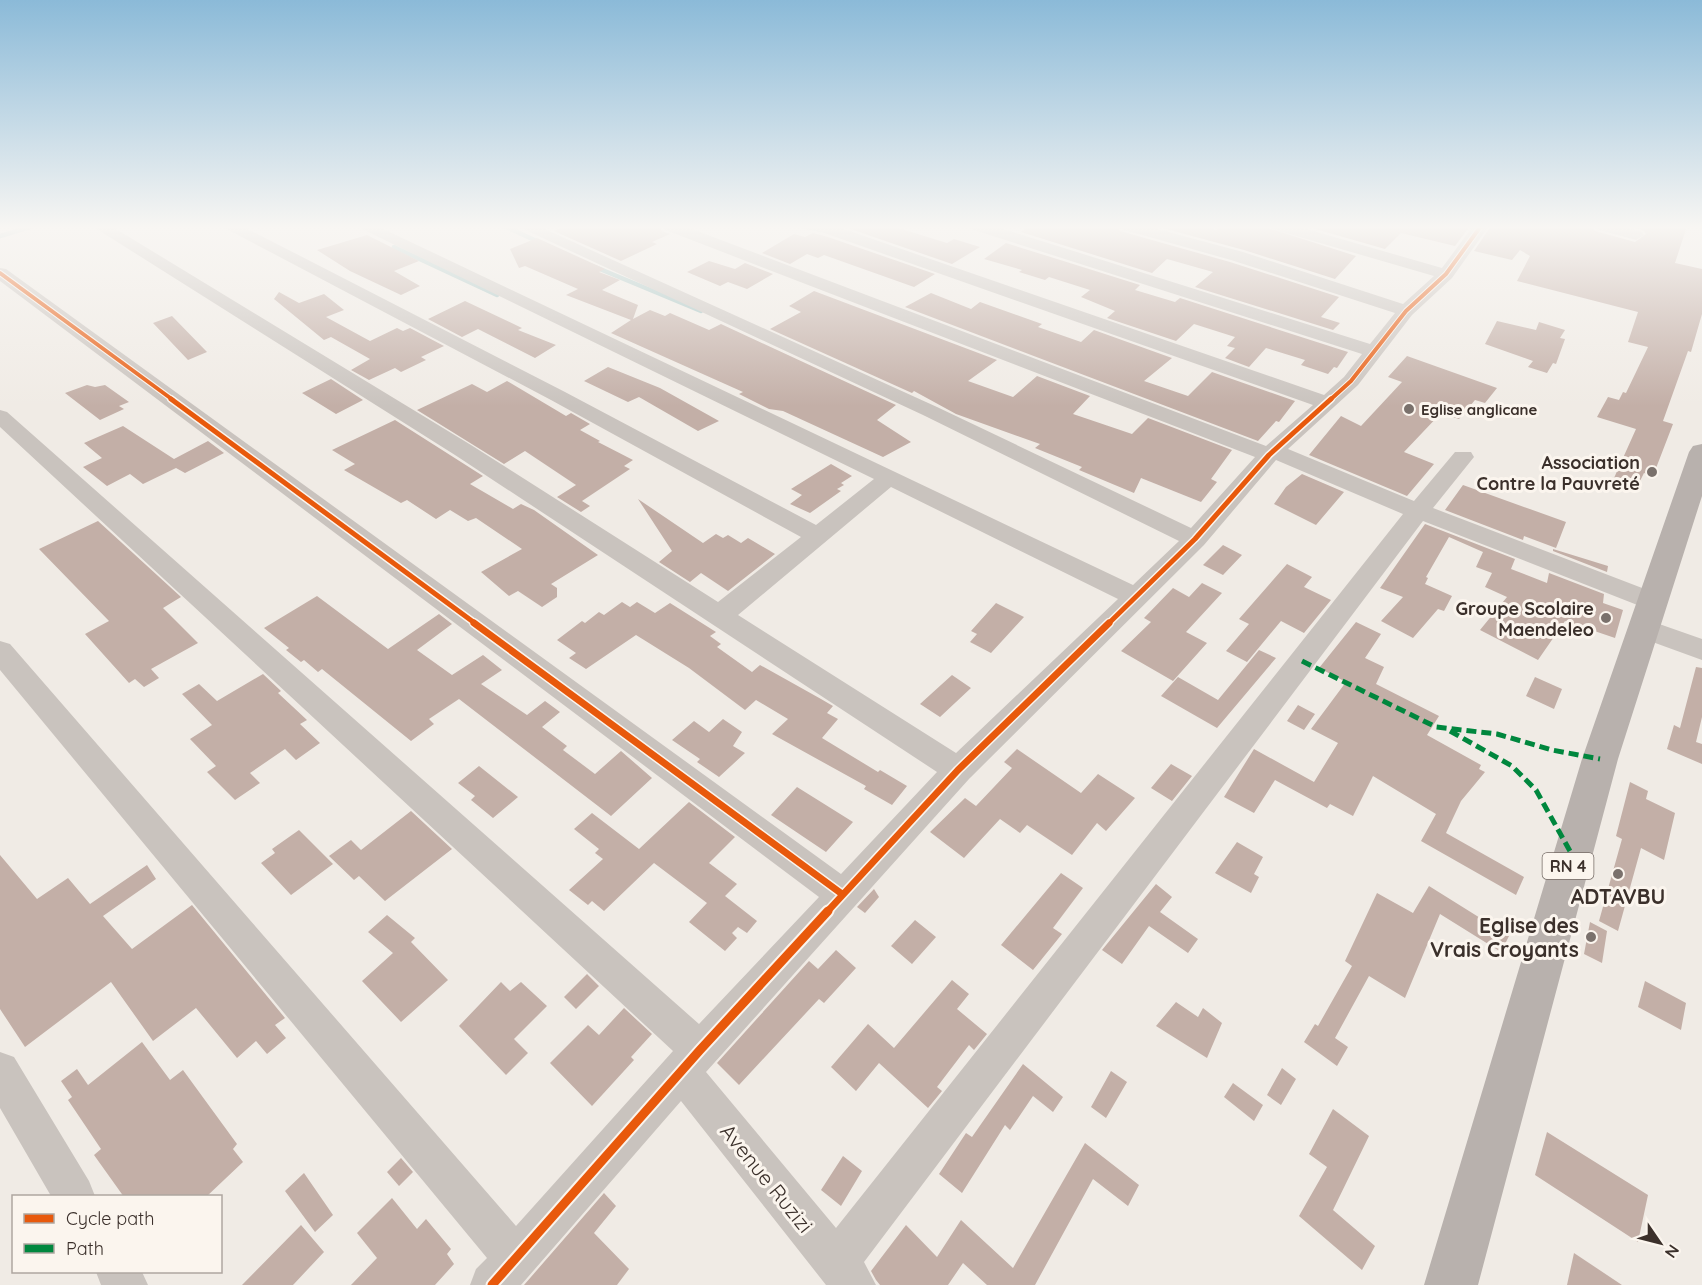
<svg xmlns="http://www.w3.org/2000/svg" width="1702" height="1285" font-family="Quicksand,sans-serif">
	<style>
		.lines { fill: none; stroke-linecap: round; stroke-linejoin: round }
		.stream { stroke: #a1c2c1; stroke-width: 4.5 }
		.building { fill: #c3afa7 }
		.street { fill: #c9c3be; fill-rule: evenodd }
		.primary { fill: #b8b1ad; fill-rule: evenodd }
		.quiet { stroke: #00873e; stroke-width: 5; stroke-dasharray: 10 5; stroke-linecap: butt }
		.cycleway-far3-casing { stroke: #fbf5ee; stroke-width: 6 }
		.cycleway-far2-casing { stroke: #fbf5ee; stroke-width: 8 }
		.cycleway-far1-casing { stroke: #fbf5ee; stroke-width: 10 }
		.cycleway-casing { stroke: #fbf5ee; stroke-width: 13 }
		.cycleway-far3 { stroke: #e8590c; stroke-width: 4 }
		.cycleway-far2 { stroke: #e8590c; stroke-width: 5 }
		.cycleway-far1 { stroke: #e8590c; stroke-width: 7 }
		.cycleway { stroke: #e8590c; stroke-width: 9 }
		.poi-dot { fill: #7a716c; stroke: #fbf5ee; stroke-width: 2 }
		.labels { text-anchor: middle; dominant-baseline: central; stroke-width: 6; stroke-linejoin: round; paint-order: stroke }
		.far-poi-label { font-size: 15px; font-weight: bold; fill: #3b302b; stroke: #fbf5ee; text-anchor: start }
		.shield { fill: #fbf5ee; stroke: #756b66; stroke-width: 1.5 }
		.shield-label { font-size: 16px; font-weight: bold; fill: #3b302b }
		.poi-label { font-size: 18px; font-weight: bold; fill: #3b302b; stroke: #fbf5ee; text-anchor: end }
		.near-poi-label { font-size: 21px; font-weight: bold; fill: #3b302b; stroke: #fbf5ee }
		.near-street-label { font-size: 21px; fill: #3b302b; stroke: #fbf5ee }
	</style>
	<rect width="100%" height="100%" fill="#f0ebe5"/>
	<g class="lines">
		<path class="stream" d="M 504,226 L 541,243
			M 803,226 L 822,230
			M 0,236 L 33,226
			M 394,247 L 497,295
			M 595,267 L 701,311"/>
	</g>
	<path class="building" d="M 565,226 L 659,226 L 662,231 L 670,234 L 652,242 L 657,244 L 621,261 L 554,231 Z
		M 842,226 L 892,226 L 947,243 L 954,239 L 980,247 L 952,264 Z
		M 1029,226 L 1117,226 L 1120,231 L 1230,262 L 1339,297 L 1321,317 L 1340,323 L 1333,330 L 1195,287 L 1213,272 L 1167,259 L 1152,273 L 1021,232 Z
		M 1155,226 L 1203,226 L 1217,230 L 1221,226 L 1262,226 L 1356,256 L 1335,279 L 1244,250 Z
		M 1305,226 L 1470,226 L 1455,246 L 1401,233 L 1385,249 Z
		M 1491,226 L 1592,226 L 1595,231 L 1635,242 L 1646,234 L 1643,230 L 1630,226 L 1687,226 L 1675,263 L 1702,269 L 1702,314 L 1691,352 L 1688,351 L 1663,421 L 1673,424 L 1653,476 L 1644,473 L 1637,487 L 1614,478 L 1636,429 L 1597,417 L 1608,397 L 1619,400 L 1623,392 L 1626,393 L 1648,347 L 1628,342 L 1638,312 L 1517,281 L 1530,256 L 1520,250 L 1512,260 L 1474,251 Z
		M 813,233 L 828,237 L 935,274 L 914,287 L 824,255 L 818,258 L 807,254 L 790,264 L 762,253 L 794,234 L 805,237 Z
		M 367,235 L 419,261 L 394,271 L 420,286 L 401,295 L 350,271 L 317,250 Z
		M 537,238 L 605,269 L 599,272 L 620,280 L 602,290 L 638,305 L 633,319 L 650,310 L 665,316 L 670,313 L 709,330 L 721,324 L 896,405 L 877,420 L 911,442 L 883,457 L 783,411 L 769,409 L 739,394 L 743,392 L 611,333 L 631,320 L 566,295 L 578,289 L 525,266 L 519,268 L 510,249 Z
		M 1006,243 L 1140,285 L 1135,290 L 1175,302 L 1180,298 L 1348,352 L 1337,368 L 1334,367 L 1328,374 L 1301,365 L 1305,360 L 1266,348 L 1249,367 L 1225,358 L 1235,348 L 1227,346 L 1235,337 L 1194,324 L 1176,341 L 1107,318 L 1115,311 L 1081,297 L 1090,290 L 1049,277 L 1045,280 L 1019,272 L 1022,270 L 984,259 Z
		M 709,261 L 735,269 L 745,263 L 773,274 L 747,289 L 728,282 L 720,286 L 687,272 Z
		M 814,291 L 997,360 L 968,381 L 1013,397 L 1037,376 L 1090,396 L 1073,414 L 1132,434 L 1148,418 L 1232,450 L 1211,479 L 1217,482 L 1201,502 L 1141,478 L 1134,493 L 1079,470 L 1082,467 L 1035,448 L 1040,444 L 956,414 L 914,391 L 912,393 L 770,329 L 801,312 L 789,306 Z
		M 279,292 L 299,303 L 324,294 L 344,310 L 326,317 L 370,341 L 397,328 L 403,331 L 410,328 L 444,346 L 421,357 L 426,360 L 401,372 L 395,368 L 369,380 L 351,370 L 370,359 L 331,337 L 324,340 L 274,299 Z
		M 931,293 L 971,309 L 980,302 L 1042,324 L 1038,327 L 1081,342 L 1094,330 L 1172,358 L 1144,381 L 1188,396 L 1212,372 L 1295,401 L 1279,422 L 1276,421 L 1258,441 L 905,307 Z
		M 465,301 L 522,328 L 518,330 L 556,345 L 535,358 L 478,329 L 462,337 L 428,319 Z
		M 172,316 L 207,352 L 188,360 L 153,323 Z
		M 1497,321 L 1536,330 L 1539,322 L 1565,330 L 1560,338 L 1565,339 L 1556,364 L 1553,363 L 1547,373 L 1528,367 L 1533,361 L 1485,344 Z
		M 1407,356 L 1497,388 L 1485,403 L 1475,400 L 1459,419 L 1441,413 L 1404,452 L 1434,464 L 1407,496 L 1309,455 L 1341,416 L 1361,426 L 1402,382 L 1388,377 Z
		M 608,367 L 660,388 L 719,421 L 698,431 L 639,397 L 628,402 L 584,381 Z
		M 331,379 L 363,400 L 336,414 L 302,393 Z
		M 507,381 L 566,416 L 571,413 L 590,424 L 580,430 L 600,441 L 598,442 L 633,460 L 624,466 L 630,469 L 582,501 L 590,506 L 581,512 L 557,497 L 576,485 L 525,451 L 504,464 L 417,410 L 472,384 L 487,392 Z
		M 87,385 L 95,387 L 105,385 L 129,402 L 119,406 L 124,409 L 100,420 L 65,393 Z
		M 395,420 L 483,476 L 470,484 L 513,509 L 521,504 L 534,510 L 598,555 L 551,584 L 557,588 L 557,597 L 542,607 L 518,591 L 509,596 L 481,572 L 522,549 L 476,518 L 468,521 L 450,510 L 436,519 L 407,500 L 401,503 L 344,470 L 355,464 L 332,450 Z
		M 123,426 L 174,459 L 208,441 L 224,453 L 185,473 L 176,468 L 143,484 L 130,474 L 107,486 L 83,467 L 102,458 L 84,443 Z
		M 831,464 L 852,476 L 841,483 L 844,485 L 837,489 L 841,491 L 810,513 L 790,504 L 802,495 L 791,489 Z
		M 1302,474 L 1344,492 L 1316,525 L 1274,504 L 1286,487 Z
		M 1463,485 L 1566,522 L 1556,548 L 1524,536 L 1523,540 L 1445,510 Z
		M 638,499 L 703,543 L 716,534 L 723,538 L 728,535 L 741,543 L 748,538 L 775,554 L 728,591 L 701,573 L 690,582 L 659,562 L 672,551 Z
		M 98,521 L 181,597 L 163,608 L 198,643 L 151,669 L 159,678 L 144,687 L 135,679 L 129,683 L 85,634 L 109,621 L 39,549 Z
		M 1425,524 L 1515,559 L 1511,569 L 1547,583 L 1549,573 L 1604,594 L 1603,603 L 1623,610 L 1615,638 L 1565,621 L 1538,660 L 1480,630 L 1507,597 L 1485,587 L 1492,573 L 1476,567 L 1483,552 L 1449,537 L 1426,577 L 1428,578 L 1425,584 L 1452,596 L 1444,611 L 1438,609 L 1413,638 L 1381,621 L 1403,597 L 1380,588 Z
		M 1223,545 L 1242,555 L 1223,575 L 1203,565 Z
		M 1553,549 L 1608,566 L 1607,572 L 1553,551 Z
		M 1287,564 L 1312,577 L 1304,587 L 1331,600 L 1304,633 L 1281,621 L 1247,662 L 1226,651 L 1249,624 L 1239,619 Z
		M 1202,583 L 1222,593 L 1186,632 L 1207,643 L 1173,681 L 1121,651 L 1151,622 L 1144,618 L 1173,588 L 1189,597 Z
		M 317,596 L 388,649 L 439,614 L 452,624 L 417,650 L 452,675 L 483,655 L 502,670 L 481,684 L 527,715 L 545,701 L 560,712 L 542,727 L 567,746 L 563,750 L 595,774 L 621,751 L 652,778 L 611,816 L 459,699 L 429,719 L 434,724 L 411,741 L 322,669 L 318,672 L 304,660 L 301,662 L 286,650 L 289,648 L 264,628 Z
		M 622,602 L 630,607 L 637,602 L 655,613 L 670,603 L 716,632 L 710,636 L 721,644 L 717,647 L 752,672 L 760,665 L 821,699 L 833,706 L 827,713 L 838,719 L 822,738 L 878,772 L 880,770 L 907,786 L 892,805 L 864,789 L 866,786 L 772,734 L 788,719 L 756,700 L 745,710 L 689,668 L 636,635 L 586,669 L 569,658 L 576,653 L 557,640 L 582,621 L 585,623 L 599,612 L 604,615 Z
		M 996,603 L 1024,617 L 991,653 L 970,642 L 977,634 L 971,631 Z
		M 1356,622 L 1381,634 L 1365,658 L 1384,667 L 1376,684 L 1439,716 L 1427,735 L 1481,765 L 1479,769 L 1485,772 L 1461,801 L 1446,833 L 1524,877 L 1516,895 L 1421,841 L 1436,814 L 1373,776 L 1353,816 L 1330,804 L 1327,808 L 1275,780 L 1254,813 L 1224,797 L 1254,749 L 1314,782 L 1338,743 L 1311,729 L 1346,682 L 1319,668 Z
		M 1259,650 L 1276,658 L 1217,728 L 1161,696 L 1178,677 L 1218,700 Z
		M 1696,667 L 1702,668 L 1702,717 L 1696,742 L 1702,744 L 1702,764 L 1667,749 L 1674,725 L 1680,728 Z
		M 263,674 L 281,691 L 278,693 L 307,720 L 300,724 L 320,743 L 296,760 L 285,749 L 250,773 L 260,783 L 235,800 L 207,772 L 216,766 L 190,739 L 212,725 L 182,694 L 199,684 L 217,701 Z
		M 952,675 L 971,688 L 940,717 L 920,704 Z
		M 1535,677 L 1562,689 L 1554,709 L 1526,696 Z
		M 1298,705 L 1315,714 L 1304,730 L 1287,721 Z
		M 723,719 L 742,732 L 733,746 L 745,753 L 719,777 L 697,762 L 700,759 L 672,740 L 694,721 L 709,732 Z
		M 1017,749 L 1081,793 L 1098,774 L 1135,798 L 1106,831 L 1097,823 L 1072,855 L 1027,825 L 1020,833 L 1000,819 L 964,858 L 930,832 L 965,798 L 976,806 L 1012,768 L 1004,762 Z
		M 1171,764 L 1192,776 L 1172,801 L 1151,788 Z
		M 479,766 L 518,797 L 493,818 L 471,800 L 475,796 L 458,783 Z
		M 1630,782 L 1648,791 L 1646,799 L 1675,813 L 1664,860 L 1641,848 L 1618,931 L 1599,921 L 1622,839 L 1616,836 Z
		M 797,787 L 853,822 L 826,852 L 771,815 Z
		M 689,802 L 735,837 L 709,863 L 737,884 L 725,896 L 757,921 L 747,933 L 738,927 L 732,933 L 737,938 L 725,951 L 689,922 L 707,903 L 654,863 L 604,911 L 592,901 L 588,905 L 569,890 L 603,859 L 595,853 L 599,849 L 574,829 L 592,813 L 639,849 Z
		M 411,811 L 452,849 L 385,901 L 359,876 L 354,880 L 329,856 L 351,840 L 361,850 Z
		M 299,830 L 333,864 L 291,895 L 261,863 L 275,853 L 272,849 Z
		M 1237,842 L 1263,857 L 1254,874 L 1259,877 L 1251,893 L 1215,873 Z
		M 0,855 L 37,899 L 68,878 L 90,904 L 147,865 L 156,879 L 103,916 L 132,949 L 192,905 L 285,1018 L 275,1025 L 286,1038 L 267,1054 L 256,1041 L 237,1058 L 196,1008 L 153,1041 L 111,982 L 25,1047 L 0,1009 Z
		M 1061,873 L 1083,888 L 1053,928 L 1062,934 L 1033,970 L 1001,945 Z
		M 1156,884 L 1172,897 L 1160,912 L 1198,939 L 1188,953 L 1149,926 L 1122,964 L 1102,950 Z
		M 1429,886 L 1509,936 L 1501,952 L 1440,914 L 1405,998 L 1369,976 L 1335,1038 L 1348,1047 L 1337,1066 L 1304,1042 L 1315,1024 L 1318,1026 L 1352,966 L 1345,961 L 1377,893 L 1413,913 Z
		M 874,889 L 879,897 L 865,913 L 857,907 Z
		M 387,915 L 415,938 L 411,942 L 448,980 L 401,1022 L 362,981 L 393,953 L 368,932 Z
		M 915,920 L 936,937 L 912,964 L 891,946 Z
		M 1590,922 L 1607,931 L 1602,963 L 1584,954 Z
		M 836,950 L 856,968 L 824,1003 L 819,999 L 739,1085 L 717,1063 L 809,961 L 818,969 Z
		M 587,974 L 599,986 L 576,1009 L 564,997 Z
		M 952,980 L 969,994 L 957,1009 L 987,1034 L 974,1050 L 969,1045 L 937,1087 L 942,1091 L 928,1108 L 879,1063 L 856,1091 L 831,1067 L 868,1024 L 894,1048 Z
		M 1645,981 L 1686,1003 L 1681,1030 L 1638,1007 Z
		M 501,982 L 510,991 L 521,982 L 547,1006 L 514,1039 L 528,1053 L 506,1075 L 459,1026 Z
		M 1176,1002 L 1198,1017 L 1203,1008 L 1222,1023 L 1207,1058 L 1156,1026 Z
		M 624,1008 L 652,1034 L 631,1057 L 634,1060 L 592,1106 L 550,1063 L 588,1025 L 599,1035 Z
		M 142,1042 L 170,1080 L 183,1070 L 237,1144 L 233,1149 L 243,1162 L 206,1197 L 124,1197 L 94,1155 L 101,1149 L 68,1100 L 72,1097 L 61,1081 L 77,1069 L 88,1085 Z
		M 1023,1064 L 1063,1097 L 1053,1112 L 1033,1096 L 1010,1130 L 1005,1125 L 962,1193 L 939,1174 L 966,1133 L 972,1137 Z
		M 1282,1068 L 1296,1079 L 1281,1105 L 1267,1095 Z
		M 1111,1071 L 1127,1082 L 1106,1118 L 1091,1107 Z
		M 1233,1083 L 1263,1105 L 1254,1121 L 1224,1097 Z
		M 1333,1109 L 1369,1136 L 1333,1210 L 1375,1246 L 1362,1270 L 1299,1216 L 1327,1167 L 1309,1154 Z
		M 1547,1132 L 1648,1195 L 1638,1242 L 1535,1175 Z
		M 1085,1143 L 1139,1185 L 1128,1206 L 1093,1179 L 1035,1285 L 987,1285 L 963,1263 L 948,1285 L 880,1285 L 876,1280 L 871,1271 L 906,1225 L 937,1257 L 961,1220 L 1013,1268 Z
		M 843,1156 L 862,1171 L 841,1206 L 821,1190 Z
		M 401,1158 L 413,1172 L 399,1186 L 387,1172 Z
		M 304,1173 L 333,1215 L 315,1232 L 285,1191 Z
		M 604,1193 L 616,1206 L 594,1233 L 629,1269 L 617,1285 L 524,1285 Z
		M 392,1198 L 417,1229 L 426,1219 L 451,1249 L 447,1254 L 454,1264 L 435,1285 L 351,1285 L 377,1258 L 357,1233 Z
		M 301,1225 L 324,1252 L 293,1285 L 242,1285 Z
		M 1574,1253 L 1622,1285 L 1567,1285 Z"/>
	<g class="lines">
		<path class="street" d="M 92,226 L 111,226 L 471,445 L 718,602 L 801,537 L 551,400 L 221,226 L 242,226 L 565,392 L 816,525 L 874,479 L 356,226 L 377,226 L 1133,585 L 1179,541 L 923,415 L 517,226 L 538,226 L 937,407 L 1191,528 L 1255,457 L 663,229 L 661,226 L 684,226 L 1266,446 L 1313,405 L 813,229 L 811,226 L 835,226 L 1324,395 L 1344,377 L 1362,354 L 971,229 L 969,226 L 994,226 L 1370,344 L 1395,313 L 1231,260 L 1121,229 L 1119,226 L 1146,226 L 1243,252 L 1403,304 L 1434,276 L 1272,229 L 1270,226 L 1296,226 L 1442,268 L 1473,226 L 1489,226 L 1452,278 L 1412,315 L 1358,385 L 1288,449 L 1414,501 L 1455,452 L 1471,452 L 1474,457 L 1433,508 L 1663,596 L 1667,602 L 1663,608 L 1654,611 L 1645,608 L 1423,521 L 864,1262 L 876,1285 L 826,1285 L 681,1101 L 521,1285 L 470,1285 L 476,1269 L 487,1258 L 0,670 L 0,641 L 10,644 L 516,1226 L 673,1051 L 0,427 L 0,410 L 7,412 L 699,1024 L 819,897 L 0,281 L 0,268 L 6,269 L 841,874 L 937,772 L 455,455 ZM 1276,460 L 1403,514 L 836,1228 L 706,1072 L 969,779 L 1204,545 ZM 891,487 L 1118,599 L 956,753 L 738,615 Z
			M 1594,226 L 1621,226 L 1642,232 L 1644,235 L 1636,240 L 1596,229 Z
			M 1645,619 L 1702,639 L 1702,660 L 1636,636 L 1632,629 L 1636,622 Z
			M 0,1052 L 14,1057 L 89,1181 L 95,1196 L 51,1196 L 0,1108 Z
			M 96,1272 L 142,1272 L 148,1285 L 101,1285 Z"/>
		<path class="primary" d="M 1702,444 L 1702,496 L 1618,759 L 1478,1285 L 1424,1285 L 1582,759 L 1689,452 L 1693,446 Z"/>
		<path class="quiet" d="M 1302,661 L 1436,727 L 1497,734 L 1552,750 L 1600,759
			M 1450,731 L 1512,766 L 1536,790 L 1571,853"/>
		<g class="cycleway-far3-casing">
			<path id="cycleway-far3" d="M 0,273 L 173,400
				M 1330,400 L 1351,381 L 1406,311 L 1446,274 L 1481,226"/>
		</g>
		<g class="cycleway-far2-casing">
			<path id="cycleway-far2" d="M 171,399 L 476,624
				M 1108,624 L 1195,539 L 1269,455 L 1331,399"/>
		</g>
		<g class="cycleway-far1-casing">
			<path id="cycleway-far1" d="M 474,623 L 842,894
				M 826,913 L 958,770 L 1109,623"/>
		</g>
		<g class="cycleway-casing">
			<path id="cycleway" d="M 492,1285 L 700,1050 L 828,911"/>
		</g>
		<use href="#cycleway-far3" class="cycleway-far3"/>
		<use href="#cycleway-far2" class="cycleway-far2"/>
		<use href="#cycleway-far1" class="cycleway-far1"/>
		<use href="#cycleway" class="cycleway"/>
	</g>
	<linearGradient id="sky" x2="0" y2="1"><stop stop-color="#8bbad8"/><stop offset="0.56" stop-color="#f8f6f3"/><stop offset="1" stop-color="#f8f6f3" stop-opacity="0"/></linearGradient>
	<rect width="1702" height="406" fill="url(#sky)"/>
	<g class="poi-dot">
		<circle cx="1409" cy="409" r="6"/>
		<circle cx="1652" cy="472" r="6"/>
		<circle cx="1606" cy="618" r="6"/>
		<circle cx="1618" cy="874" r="6"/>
		<circle cx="1591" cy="937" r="6"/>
	</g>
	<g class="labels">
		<g class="far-poi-label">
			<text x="1421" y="409">Eglise anglicane</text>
		</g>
		<rect class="shield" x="1542.5" y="853" width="51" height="26" rx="4.5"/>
		<g class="shield-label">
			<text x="1568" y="866">RN 4</text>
		</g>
		<g class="poi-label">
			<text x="1640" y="462">Association<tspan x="1640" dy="21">Contre la Pauvreté</tspan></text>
			<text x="1594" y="608">Groupe Scolaire<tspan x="1594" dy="21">Maendeleo</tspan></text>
		</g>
		<g class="near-poi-label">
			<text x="1618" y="896">ADTAVBU</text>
			<text x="1579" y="925" text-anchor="end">Eglise des<tspan x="1579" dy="24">Vrais Croyants</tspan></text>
		</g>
		<g class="near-street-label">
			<text transform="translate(767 1178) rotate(51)">Avenue Ruzizi</text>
		</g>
	</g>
	<rect x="12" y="1195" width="210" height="78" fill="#fbf5ee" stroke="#aea6a0" stroke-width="1.5"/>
	<rect x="24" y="1214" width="30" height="9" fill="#e8590c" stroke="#aea6a0" stroke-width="1.5"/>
	<text x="66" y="1225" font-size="18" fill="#3b302b">Cycle path</text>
	<rect x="24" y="1244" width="30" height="9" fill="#00873e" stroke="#aea6a0" stroke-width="1.5"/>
	<text x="66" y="1255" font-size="18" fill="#3b302b">Path</text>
	<g transform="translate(1660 1243) rotate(125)" stroke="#fbf5ee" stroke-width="4.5" paint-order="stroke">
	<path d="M0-4.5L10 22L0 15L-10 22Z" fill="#3b302b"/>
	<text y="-9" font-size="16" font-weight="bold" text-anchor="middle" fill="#3b302b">N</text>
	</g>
</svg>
